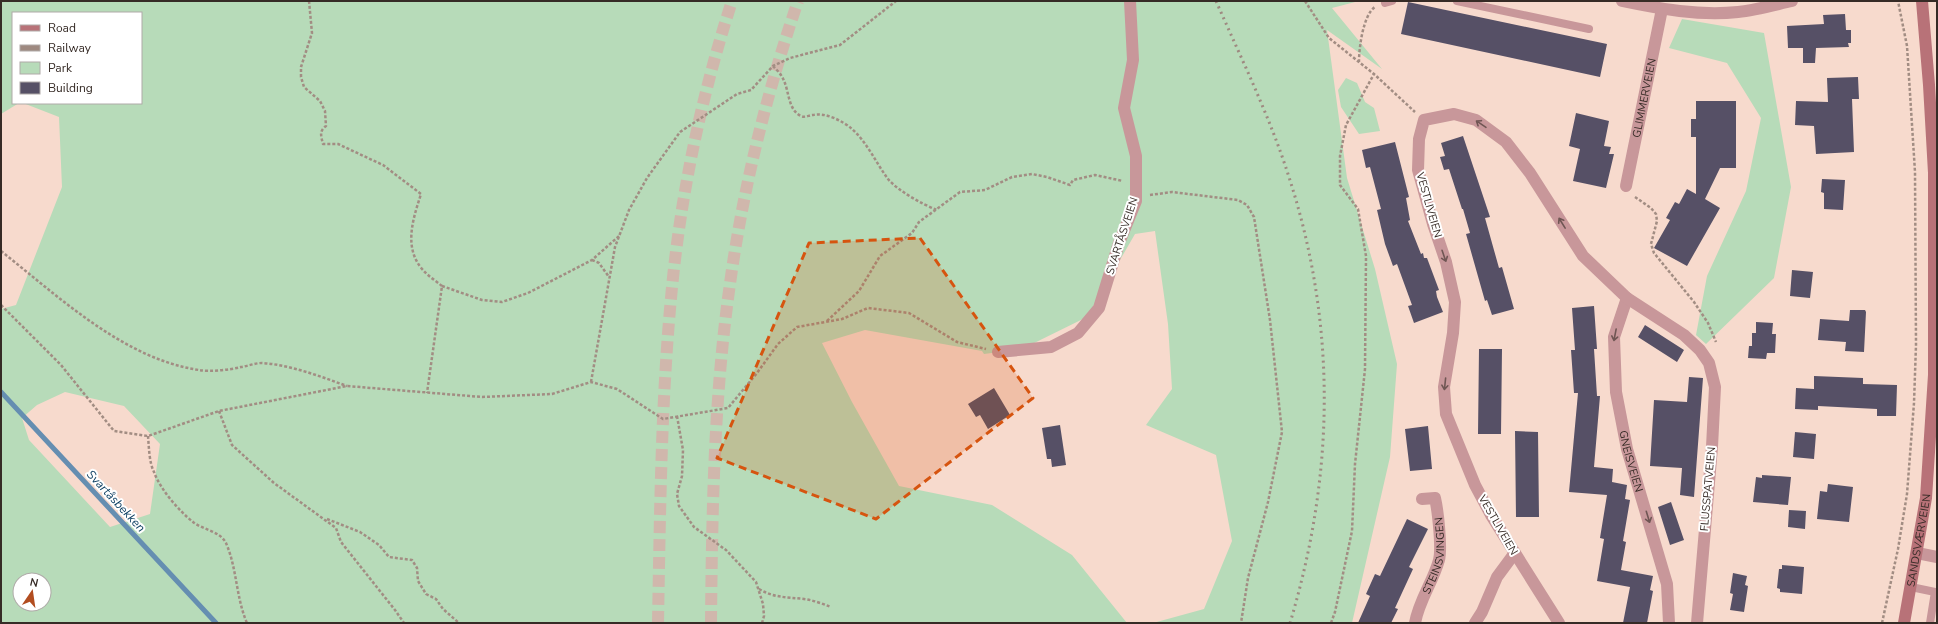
<svg xmlns="http://www.w3.org/2000/svg" width="1938" height="624" font-family="'Nunito Sans',sans-serif">
	<style>
		.green { fill: #b7dbb9; fill-rule: evenodd }
		.lines { fill: none; stroke-linecap: round; stroke-linejoin: round }
		.stream { stroke: #658eb1; stroke-width: 5 }
		.building { fill: #565066 }
		.highway-tunnel { stroke: #d0b7ac; stroke-width: 12; stroke-dasharray: 12 6; stroke-linecap: butt }
		.path { stroke: #a28d83; stroke-width: 2.5; stroke-dasharray: 3 2; stroke-linecap: butt }
		.lane { stroke: #c8979a; stroke-width: 8 }
		.street { stroke: #c8979a; stroke-width: 12 }
		.secondary { stroke: #b87278; stroke-width: 12 }
		.rail { stroke: #9e8980; stroke-width: 3; stroke-dasharray: 2 4; stroke-linecap: butt }
		.oneway { stroke: #705654 }
		.marked { fill: #d6540f; fill-opacity: 0.2; stroke: #d6540f; stroke-width: 3; stroke-dasharray: 8 5; stroke-linejoin: round }
		.labels { text-anchor: middle; dominant-baseline: central; stroke-width: 4; stroke-linejoin: round; paint-order: stroke }
		.street-label { font-size: 11px; fill: #362b26; stroke: #fff }
		.water-label { font-size: 12px; font-style: italic; fill: #083b5f; stroke: #fff }
	</style>
	<rect width="100%" height="100%" fill="#f7dacd"/>
	<path class="green" d="M 1,1 L 1359,1 L 1332,8 L 1382,69 L 1327,30 L 1347,178 L 1375,269 L 1397,364 L 1390,457 L 1352,623 L 1153,623 L 1204,609 L 1232,541 L 1216,455 L 1146,425 L 1172,389 L 1168,324 L 1155,231 L 1135,234 L 1087,317 L 1022,349 L 984,354 L 982,351 L 865,330 L 822,343 L 852,402 L 899,486 L 992,505 L 1072,555 L 1127,623 L 1,623 L 1,309 L 16,305 L 62,187 L 59,117 L 23,103 L 141,103 L 141,13 L 13,13 L 13,103 L 19,103 L 1,114 ZM 65,392 L 124,406 L 160,444 L 150,514 L 110,527 L 29,440 L 22,418 L 37,405 ZM 20,580 L 44,580 L 44,604 L 20,604 Z
		M 1682,19 L 1764,33 L 1791,187 L 1774,278 L 1706,344 L 1696,335 L 1707,276 L 1746,191 L 1761,118 L 1727,63 L 1669,48 Z
		M 1346,78 L 1357,83 L 1365,102 L 1374,108 L 1380,131 L 1359,134 L 1341,107 L 1338,90 Z"/>
	<g class="lines">
		<path class="stream" d="M 1,392 L 216,623"/>
	</g>
	<path class="building" d="M 1408,2 L 1607,44 L 1600,77 L 1401,34 Z
		M 1845,14 L 1846,30 L 1851,30 L 1851,43 L 1848,43 L 1849,47 L 1816,48 L 1815,63 L 1803,63 L 1803,48 L 1788,48 L 1787,26 L 1824,24 L 1823,15 Z
		M 1858,77 L 1859,99 L 1852,99 L 1854,152 L 1816,154 L 1814,126 L 1795,125 L 1796,101 L 1828,102 L 1827,78 Z
		M 1696,101 L 1736,101 L 1736,168 L 1720,168 L 1705,199 L 1720,208 L 1687,266 L 1654,248 L 1670,220 L 1666,218 L 1675,202 L 1679,204 L 1687,189 L 1696,194 L 1696,137 L 1691,137 L 1691,119 L 1696,119 Z
		M 1576,113 L 1609,121 L 1604,146 L 1611,147 L 1609,154 L 1614,154 L 1606,188 L 1573,181 L 1580,149 L 1569,146 Z
		M 1463,136 L 1490,217 L 1485,218 L 1499,268 L 1502,267 L 1514,309 L 1492,315 L 1487,300 L 1485,301 L 1466,234 L 1470,233 L 1463,209 L 1462,209 L 1449,169 L 1444,170 L 1440,157 L 1445,156 L 1441,143 Z
		M 1395,142 L 1409,197 L 1406,198 L 1410,220 L 1408,221 L 1421,254 L 1423,253 L 1424,258 L 1427,258 L 1439,290 L 1436,291 L 1437,297 L 1443,312 L 1414,323 L 1408,306 L 1412,305 L 1397,264 L 1393,266 L 1385,244 L 1377,210 L 1381,209 L 1370,167 L 1366,168 L 1362,150 Z
		M 1822,179 L 1845,180 L 1843,210 L 1824,209 L 1824,193 L 1821,192 Z
		M 1792,270 L 1813,272 L 1810,298 L 1790,296 Z
		M 1594,306 L 1597,349 L 1594,349 L 1597,396 L 1600,396 L 1594,467 L 1613,469 L 1612,482 L 1627,485 L 1625,499 L 1630,500 L 1623,541 L 1626,542 L 1621,570 L 1653,576 L 1650,590 L 1653,591 L 1647,623 L 1623,623 L 1630,587 L 1597,581 L 1604,539 L 1600,538 L 1607,495 L 1569,492 L 1578,393 L 1574,393 L 1571,350 L 1575,350 L 1572,308 Z
		M 1850,310 L 1865,310 L 1866,312 L 1864,352 L 1845,351 L 1846,342 L 1818,340 L 1820,319 L 1849,321 Z
		M 1756,322 L 1773,323 L 1772,334 L 1776,334 L 1775,353 L 1767,353 L 1766,359 L 1748,358 L 1749,346 L 1752,346 L 1752,333 L 1756,333 Z
		M 1645,325 L 1684,350 L 1677,362 L 1638,337 Z
		M 1479,349 L 1502,349 L 1501,434 L 1478,434 Z
		M 1814,376 L 1863,378 L 1863,384 L 1897,385 L 1896,416 L 1877,416 L 1877,409 L 1818,406 L 1818,410 L 1795,409 L 1796,388 L 1814,389 Z
		M 1689,377 L 1703,378 L 1694,497 L 1680,495 L 1682,468 L 1650,466 L 1654,400 L 1687,402 Z
		M 994,388 L 1010,415 L 988,429 L 980,415 L 976,417 L 968,404 Z
		M 1060,425 L 1066,465 L 1052,467 L 1051,459 L 1047,459 L 1042,428 Z
		M 1428,426 L 1432,469 L 1410,471 L 1405,429 Z
		M 1515,431 L 1538,432 L 1539,517 L 1516,517 Z
		M 1795,432 L 1816,434 L 1814,459 L 1793,457 Z
		M 1762,475 L 1791,477 L 1788,505 L 1753,502 L 1756,477 L 1762,478 Z
		M 1828,484 L 1853,487 L 1849,522 L 1817,519 L 1820,491 L 1827,492 Z
		M 1671,502 L 1684,540 L 1670,545 L 1658,507 Z
		M 1789,510 L 1806,511 L 1805,529 L 1788,527 Z
		M 1407,519 L 1428,529 L 1409,567 L 1413,569 L 1395,608 L 1398,609 L 1391,623 L 1358,623 L 1370,596 L 1366,594 L 1375,574 L 1380,576 Z
		M 1782,565 L 1804,567 L 1802,594 L 1780,592 L 1780,589 L 1777,588 L 1779,569 L 1782,569 Z
		M 1733,573 L 1747,576 L 1745,585 L 1748,586 L 1744,612 L 1730,610 L 1733,594 L 1730,593 Z"/>
	<g class="lines">
		<path class="highway-tunnel" d="M 658,623 C 660,514 661,406 671,298 C 680,197 701,97 732,1
			M 711,623 C 712,512 714,400 729,291 C 742,192 766,95 798,1"/>
		<path class="path" d="M 309,1 L 312,33 L 301,67 L 301,77 L 304,87 L 320,101 L 325,111 L 326,126 C 319,131 321,136 323,144 L 338,144 L 383,165 L 421,194 C 413,219 403,248 423,270 C 428,276 436,281 442,286 L 427,393
			M 1305,1 L 1329,38 L 1374,74 L 1415,112
			M 1359,62 C 1359,48 1363,15 1375,7
			M 773,66 C 777,70 782,75 784,81 C 789,91 788,110 801,116 C 805,118 809,115 813,115 C 825,112 843,121 852,129 C 867,142 876,163 888,179 C 898,191 922,204 937,210
			M 1150,195 L 1172,192 L 1238,200 L 1247,205 L 1254,217 L 1270,320 L 1282,432 L 1268,502 L 1248,578 L 1241,623
			M 1635,197 L 1651,208 L 1656,214 L 1657,221 L 1651,244 L 1654,253 L 1694,302 L 1708,323 L 1716,342
			M 1,251 C 59,297 124,359 199,370 C 211,372 229,370 241,367 C 248,366 255,363 262,363 C 291,365 319,376 347,386
			M 592,260 L 599,263 L 609,277
			M 442,286 L 482,300 L 502,302 L 528,293 L 592,260 L 619,236
			M 1,305 L 61,365 L 114,431 L 148,436 L 219,411 L 347,386 L 482,397 L 552,394 L 591,382 L 617,389 L 663,419 L 728,408 L 757,373 L 778,344 L 797,327 L 842,319 L 868,308 L 909,313 L 957,342 L 986,349
			M 827,321 L 859,291 L 880,256 L 912,233 L 919,222 L 960,192 L 985,190 L 1012,177 L 1032,174 L 1047,177 L 1070,185 L 1073,180 L 1095,175 L 1123,181
			M 591,382 L 615,247 L 629,210 L 647,178 L 680,132 L 737,94 L 751,90 L 773,66 L 790,58 L 840,45 L 896,1
			M 219,411 L 232,445 L 274,483 L 336,528 L 341,542 L 395,610 L 404,623
			M 677,416 L 683,450 L 682,476 L 677,494 L 679,506 L 694,527 L 726,550 L 756,582 L 763,604 L 764,616 L 762,623
			M 148,436 C 149,447 149,462 154,472 C 160,489 179,511 193,522 C 203,530 220,531 226,543 C 237,568 236,598 247,623
			M 327,519 L 360,532 L 379,545 L 389,557 L 412,560 L 417,568 L 418,581 L 426,594 L 436,599 L 443,609 L 459,623
			M 759,589 C 774,598 787,597 804,599 C 813,600 823,604 831,607
			M 1331,623 L 1335,612 L 1352,531 L 1355,464 L 1365,369 L 1366,256 L 1358,209 L 1340,185 L 1340,156 L 1346,125 L 1374,74
			M 1882,623 L 1898,549 L 1907,494 L 1914,403 L 1916,345 L 1915,172 L 1907,46 L 1898,1"/>
		<path class="lane" d="M 1457,1 L 1589,29
			M 1385,3 L 1392,1
			M 1911,587 L 1935,592 L 1930,623"/>
		<g class="street">
			<path d="M 1622,1 C 1660,9 1699,16 1738,12 C 1756,10 1774,5 1792,1"/>
			<path id="s1" d="M 1626,186 L 1662,9"/>
			<path id="s2" d="M 1627,298 L 1614,337 L 1616,392 L 1627,449 L 1667,584 L 1669,623"/>
			<path d="M 998,352 L 1051,347 L 1078,333 L 1099,308 L 1119,243 L 1136,201 L 1136,156 L 1124,108 L 1133,60 L 1130,1"/>
			<path d="M 1917,553 L 1937,557"/>
			<path id="s3" d="M 1415,623 C 1419,600 1433,582 1439,560 C 1442,548 1438,511 1435,498 L 1422,499"/>
			<path d="M 1475,623 L 1482,612 L 1497,577 L 1514,554"/>
			<path d="M 1559,623 L 1491,515 L 1475,485 L 1446,414 L 1444,387 L 1453,333 L 1455,302 L 1446,262 L 1433,224 L 1418,170 L 1419,139 L 1424,120 L 1454,114 L 1476,120 L 1506,142 L 1530,173 L 1583,256 L 1627,298 L 1684,335 L 1700,350 L 1709,363 L 1715,387 L 1712,447 L 1697,623"/>
		</g>
		<path class="secondary" id="s4" d="M 1904,623 L 1926,498 L 1934,375 L 1934,173 L 1929,85 L 1922,1"/>
		<path class="rail" d="M 1216,1 C 1241,58 1269,115 1288,174 C 1337,324 1335,473 1290,623"/>
	</g>
	<defs><path id="oneway-shaft" d="M-6 0H5M1.5-3L5.5 0L1.5 3" fill="none" stroke-width="1.6" stroke-linecap="round" stroke-linejoin="round"/></defs>
	<g class="oneway">
		<use href="#oneway-shaft" transform="translate(1481 124) rotate(-146)"/>
		<use href="#oneway-shaft" transform="translate(1562 223) rotate(-122)"/>
		<use href="#oneway-shaft" transform="translate(1444 256) rotate(71)"/>
		<use href="#oneway-shaft" transform="translate(1615 335) rotate(101)"/>
		<use href="#oneway-shaft" transform="translate(1445 384) rotate(96)"/>
		<use href="#oneway-shaft" transform="translate(1648 517) rotate(73)"/>
	</g>
	<path class="marked" d="M 920,238 L 1033,398 L 876,519 L 717,458 L 809,243 Z"/>
	<g class="labels">
		<g class="street-label">
			<text stroke="none"><textPath href="#s1" startOffset="90">GLIMMERVEIEN</textPath></text>
			<text transform="translate(1429 205) rotate(74)">VESTLIVEIEN</text>
			<text transform="translate(1122 236) rotate(-72)">SVARTÅSVEIEN</text>
			<text stroke="none"><textPath href="#s2" startOffset="167">GNEISVEIEN</textPath></text>
			<text transform="translate(1708 489) rotate(-85)">FLUSSPATVEIEN</text>
			<text transform="translate(1498 525) rotate(60)">VESTLIVEIEN</text>
			<text stroke="none"><textPath href="#s4" startOffset="84">SANDSVÆRVEIEN</textPath></text>
			<text stroke="none"><textPath href="#s3" startOffset="71">STEINSVINGEN</textPath></text>
		</g>
		<g class="water-label">
			<text transform="translate(116 501) rotate(47)">Svartåsbekken</text>
		</g>
	</g>
	<rect width="1938" height="624" fill="none" stroke="#362b26" stroke-width="4"/>
	<rect x="12" y="12" width="130" height="92" fill="#ffffff" stroke="#afaaa8"/>
	<rect x="20" y="25" width="20" height="6" fill="#b87278" stroke="#afaaa8"/>
	<text x="48" y="32" font-size="12" fill="#362b26">Road</text>
	<rect x="20" y="45" width="20" height="6" fill="#9e8980" stroke="#afaaa8"/>
	<text x="48" y="52" font-size="12" fill="#362b26">Railway</text>
	<rect x="20" y="62" width="20" height="12" fill="#b7dbb9" stroke="#afaaa8"/>
	<text x="48" y="72" font-size="12" fill="#362b26">Park</text>
	<rect x="20" y="82" width="20" height="12" fill="#565066" stroke="#afaaa8"/>
	<text x="48" y="92" font-size="12" fill="#362b26">Building</text>
	<g transform="translate(32 592) rotate(13)"><circle r="19" fill="#ffffff" stroke="#afaaa8"/>
	<path d="M0-3L7 15L0 10L-7 15Z" fill="#b24d20"/>
	<text y="-6" font-size="11" font-weight="bold" text-anchor="middle" fill="#362b26">N</text>
	</g>
</svg>
